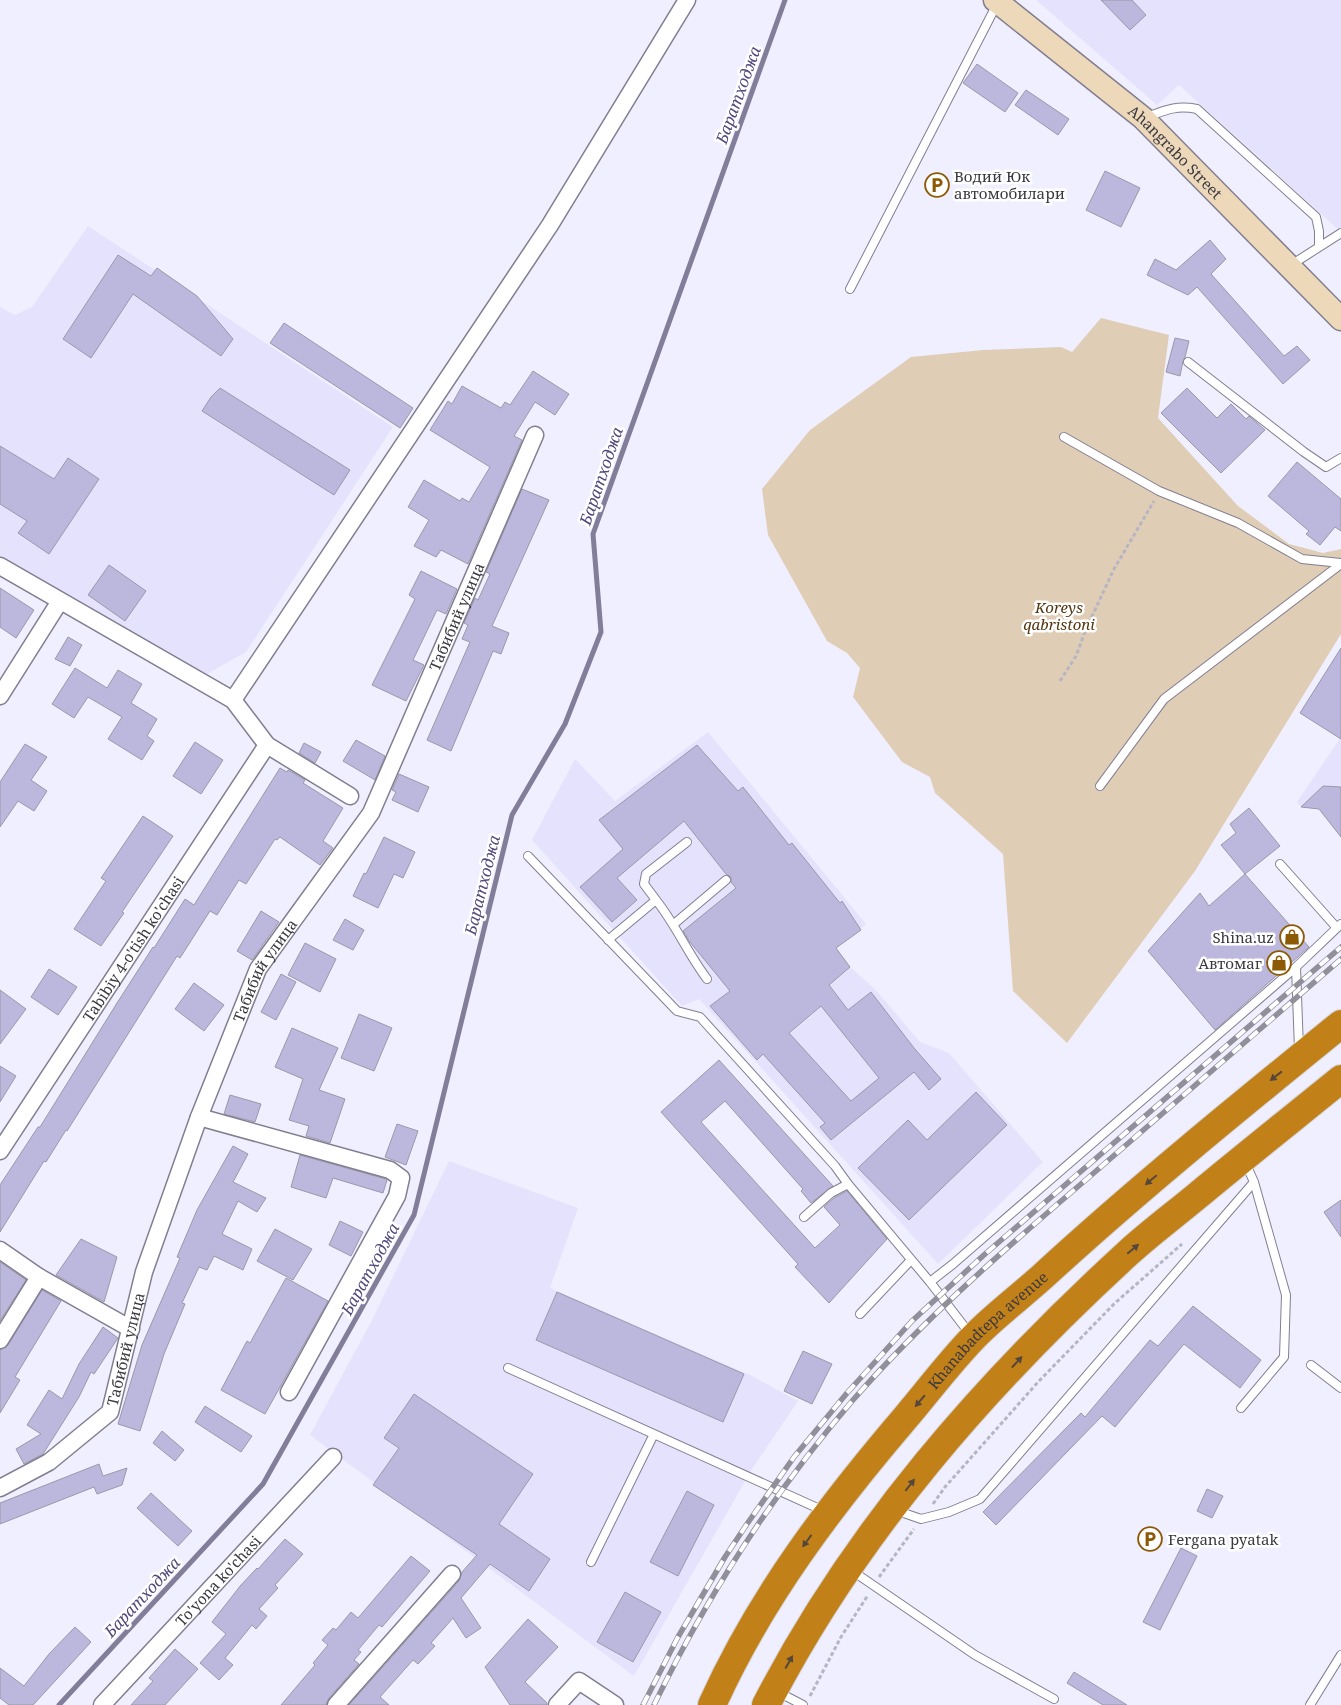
<svg xmlns="http://www.w3.org/2000/svg" width="1341" height="1705" font-family="'Noto Serif',serif">
	<style>
		.built { fill: #e5e2fd }
		.green { fill: #e0cdb6 }
		.lines { fill: none; stroke-linecap: round; stroke-linejoin: round }
		.stream { stroke: #827e9a; stroke-width: 5 }
		.building { fill: #bcb7dd; stroke: #9a98aa; fill-rule: evenodd }
		.lane-casing { stroke: #817e90; stroke-width: 10 }
		.street-casing { stroke: #817e90; stroke-width: 19 }
		.secondary-casing { stroke: #817e90; stroke-width: 25 }
		.highway-casing { stroke: #d4d3d5; stroke-width: 30 }
		.path { stroke: #b6b5c2; stroke-width: 3; stroke-dasharray: 4 2.5; stroke-linecap: butt }
		.lane { stroke: #fff; stroke-width: 8 }
		.street { stroke: #fff; stroke-width: 16 }
		.secondary { stroke: #edd9ba; stroke-width: 22 }
		.highway { stroke: #c28018; stroke-width: 28 }
		.rail-casing { stroke: #908f9a; stroke-width: 5.5 }
		.rail { stroke: #fff; stroke-width: 4; stroke-dasharray: 11; stroke-linecap: butt }
		.oneway { fill: #554739 }
		.labels { text-anchor: middle; dominant-baseline: central; stroke-width: 5; stroke-linejoin: round; paint-order: stroke }
		.street-label { font-size: 15px; fill: #3a3941; stroke: #fff }
		.poi-label { font-size: 15px; fill: #3a3941; stroke: #fff; text-anchor: start }
		.park-label { font-size: 15px; font-style: italic; fill: #533710; stroke: #fff }
		.water-label { font-size: 16px; font-style: italic; fill: #52487b; stroke: #fff }
	</style>
	<rect width="100%" height="100%" fill="#f0efff"/>
	<path class="built" d="M 1036,0 L 1341,0 L 1341,232 L 1179,85 L 1157,105 Z
		M 88,226 L 393,427 L 246,652 L 207,674 L 0,567 L 0,307 L 15,315 L 32,307 Z
		M 708,732 L 866,924 L 836,948 L 850,967 L 875,989 L 920,1042 L 949,1053 L 1043,1162 L 938,1264 L 699,999 L 682,1006 L 532,840 L 575,759 L 615,801 Z
		M 1341,737 L 1341,810 L 1301,807 L 1297,802 Z
		M 449,1161 L 578,1208 L 550,1288 L 750,1375 L 798,1401 L 752,1469 L 634,1676 L 310,1435 L 372,1320 Z"/>
	<path class="green" d="M 1101,318 L 1169,335 L 1158,418 L 1238,506 L 1289,544 L 1323,553 L 1341,549 L 1341,634 L 1195,871 L 1067,1043 L 1013,991 L 1003,854 L 935,793 L 930,777 L 902,762 L 853,697 L 860,668 L 847,653 L 827,641 L 768,535 L 762,489 L 810,430 L 911,357 L 983,350 L 1061,347 L 1072,352 Z"/>
	<g class="lines">
		<path class="stream" d="M 59,1705 L 263,1484 L 414,1215 L 512,815 L 565,724 L 601,632 L 593,534 L 785,0"/>
	</g>
	<path class="building" d="M 1101,0 L 1132,0 L 1146,15 L 1130,30 Z
		M 977,64 L 1018,93 L 1005,112 L 963,83 Z
		M 1026,90 L 1069,119 L 1058,135 L 1015,105 Z
		M 1105,171 L 1140,188 L 1121,227 L 1086,210 Z
		M 1210,240 L 1226,259 L 1211,274 L 1284,356 L 1297,346 L 1310,360 L 1283,384 L 1197,287 L 1188,295 L 1147,275 L 1155,259 L 1176,270 Z
		M 118,255 L 151,276 L 157,268 L 197,296 L 233,339 L 221,356 L 133,294 L 91,358 L 63,339 Z
		M 284,323 L 413,408 L 400,428 L 270,343 Z
		M 1175,338 L 1189,341 L 1185,357 L 1183,361 L 1180,376 L 1166,372 Z
		M 533,371 L 569,394 L 555,415 L 535,402 L 514,436 L 522,440 L 468,564 L 441,550 L 436,557 L 414,546 L 429,520 L 408,507 L 424,480 L 460,501 L 462,498 L 469,502 L 490,467 L 430,430 L 448,401 L 452,404 L 462,386 L 501,408 L 505,402 L 510,405 Z
		M 220,388 L 350,470 L 334,495 L 202,411 L 211,397 Z
		M 1187,388 L 1217,418 L 1231,404 L 1246,419 L 1249,416 L 1265,430 L 1221,473 L 1161,413 Z
		M 0,446 L 54,479 L 68,458 L 99,479 L 49,554 L 18,533 L 27,521 L 0,504 Z
		M 1297,462 L 1341,499 L 1341,531 L 1335,527 L 1320,545 L 1306,534 L 1309,531 L 1268,496 Z
		M 522,489 L 549,500 L 492,626 L 509,633 L 501,654 L 493,651 L 451,751 L 427,740 L 470,642 L 462,639 L 468,625 L 464,623 L 475,598 L 478,600 L 490,574 L 486,572 Z
		M 109,565 L 146,591 L 125,621 L 88,595 Z
		M 421,571 L 457,589 L 446,614 L 437,610 L 413,660 L 424,665 L 406,701 L 372,685 L 415,599 L 409,595 Z
		M 0,588 L 34,610 L 16,638 L 0,627 Z
		M 68,637 L 82,645 L 70,666 L 55,659 Z
		M 1341,648 L 1341,739 L 1300,713 Z
		M 75,668 L 107,688 L 118,670 L 142,684 L 131,703 L 157,719 L 147,736 L 154,741 L 142,760 L 108,739 L 122,717 L 88,697 L 74,718 L 52,704 Z
		M 356,740 L 385,756 L 375,780 L 343,761 Z
		M 195,742 L 223,760 L 201,794 L 173,776 Z
		M 304,743 L 321,752 L 315,763 L 299,753 Z
		M 25,744 L 47,757 L 31,780 L 47,791 L 34,811 L 18,801 L 0,827 L 0,782 Z
		M 697,745 L 738,791 L 743,787 L 789,845 L 792,843 L 840,903 L 842,901 L 861,930 L 836,948 L 850,967 L 829,985 L 848,1010 L 871,992 L 914,1048 L 941,1079 L 929,1090 L 914,1072 L 831,1140 L 820,1127 L 825,1123 L 763,1054 L 757,1060 L 710,1006 L 730,991 L 690,942 L 683,931 L 736,888 L 731,882 L 731,877 L 726,874 L 684,821 L 617,878 L 637,900 L 612,922 L 580,887 L 623,849 L 599,820 ZM 821,1006 L 879,1078 L 851,1101 L 789,1033 Z
		M 280,768 L 287,772 L 288,770 L 305,780 L 303,783 L 343,808 L 323,841 L 333,848 L 320,865 L 280,837 L 277,840 L 275,839 L 246,884 L 239,880 L 217,915 L 210,911 L 180,958 L 177,956 L 67,1131 L 66,1130 L 46,1162 L 44,1161 L 0,1232 L 0,1185 L 38,1127 L 40,1127 L 117,1003 L 153,947 L 154,948 L 185,899 L 194,905 Z
		M 399,774 L 429,787 L 418,812 L 392,800 L 396,792 L 392,790 Z
		M 1323,786 L 1341,787 L 1341,837 L 1319,809 L 1301,807 Z
		M 1249,808 L 1280,846 L 1245,874 L 1221,845 L 1236,833 L 1230,824 Z
		M 143,816 L 173,836 L 122,912 L 124,913 L 101,946 L 74,929 L 106,881 L 101,878 Z
		M 384,837 L 415,852 L 403,878 L 394,874 L 378,908 L 353,896 L 364,873 L 366,874 Z
		M 1245,874 L 1309,947 L 1215,1030 L 1148,951 L 1200,893 L 1209,906 Z
		M 261,911 L 279,922 L 252,960 L 237,951 Z
		M 345,919 L 364,930 L 353,950 L 333,940 Z
		M 305,943 L 336,959 L 320,992 L 288,975 Z
		M 49,969 L 77,987 L 58,1015 L 31,997 Z
		M 281,974 L 296,982 L 276,1020 L 261,1012 Z
		M 194,983 L 224,1005 L 204,1031 L 175,1009 Z
		M 0,990 L 26,1009 L 0,1044 Z
		M 359,1014 L 392,1028 L 374,1071 L 341,1058 Z
		M 292,1028 L 338,1048 L 319,1090 L 345,1099 L 330,1143 L 306,1136 L 309,1126 L 289,1120 L 303,1079 L 275,1067 Z
		M 719,1060 L 833,1186 L 811,1203 L 801,1191 L 803,1189 L 725,1101 L 701,1122 L 815,1248 L 840,1225 L 824,1207 L 834,1198 L 847,1191 L 887,1239 L 829,1303 L 795,1267 L 798,1264 L 661,1112 Z
		M 0,1066 L 16,1076 L 0,1102 Z
		M 976,1092 L 1007,1125 L 909,1220 L 858,1168 L 908,1120 L 927,1140 Z
		M 230,1095 L 261,1104 L 255,1122 L 224,1114 Z
		M 397,1124 L 418,1131 L 406,1165 L 385,1157 Z
		M 233,1146 L 248,1154 L 233,1182 L 266,1198 L 257,1212 L 238,1201 L 222,1234 L 252,1249 L 243,1270 L 214,1256 L 207,1270 L 199,1267 L 182,1303 L 185,1304 L 164,1354 L 140,1431 L 118,1424 L 142,1345 L 180,1258 L 177,1257 L 197,1210 Z
		M 300,1155 L 386,1179 L 387,1180 L 383,1193 L 333,1178 L 326,1198 L 291,1187 Z
		M 1341,1200 L 1341,1237 L 1324,1212 Z
		M 340,1221 L 363,1232 L 351,1256 L 329,1245 Z
		M 275,1229 L 312,1249 L 293,1280 L 257,1261 Z
		M 81,1239 L 117,1257 L 104,1302 L 56,1275 Z
		M 0,1262 L 26,1280 L 0,1321 Z
		M 286,1278 L 328,1301 L 265,1414 L 221,1390 L 247,1341 L 250,1343 Z
		M 42,1290 L 61,1301 L 15,1377 L 20,1380 L 0,1413 L 0,1350 L 8,1345 Z
		M 557,1292 L 744,1374 L 723,1422 L 536,1340 Z
		M 1193,1306 L 1261,1360 L 1240,1388 L 1184,1344 L 1115,1427 L 1102,1416 L 996,1525 L 983,1512 L 1081,1413 L 1085,1417 L 1150,1340 L 1158,1346 Z
		M 103,1327 L 118,1338 L 94,1374 L 91,1372 L 79,1397 L 43,1454 L 24,1464 L 16,1449 L 41,1434 L 27,1425 L 49,1390 L 62,1399 L 79,1364 Z
		M 803,1351 L 832,1364 L 812,1404 L 784,1391 Z
		M 414,1394 L 533,1474 L 499,1524 L 550,1559 L 529,1591 L 490,1564 L 461,1598 L 481,1628 L 466,1638 L 453,1618 L 431,1643 L 435,1646 L 418,1664 L 413,1660 L 380,1697 L 389,1705 L 349,1705 L 459,1581 L 462,1572 L 477,1555 L 373,1485 L 399,1448 L 384,1438 Z
		M 205,1406 L 252,1436 L 241,1452 L 195,1422 Z
		M 162,1431 L 184,1450 L 175,1461 L 153,1443 Z
		M 99,1464 L 103,1476 L 127,1468 L 122,1485 L 97,1494 L 94,1487 L 0,1524 L 0,1503 Z
		M 1207,1489 L 1223,1496 L 1212,1518 L 1197,1511 Z
		M 687,1491 L 714,1505 L 678,1576 L 650,1562 Z
		M 151,1493 L 192,1531 L 178,1546 L 137,1508 Z
		M 285,1539 L 303,1554 L 275,1585 L 278,1588 L 259,1609 L 267,1616 L 256,1629 L 252,1625 L 225,1658 L 233,1665 L 219,1680 L 200,1663 L 226,1634 L 212,1622 L 241,1585 L 257,1568 L 258,1569 Z
		M 1181,1548 L 1197,1556 L 1160,1630 L 1143,1622 Z
		M 411,1556 L 430,1571 L 382,1627 L 379,1625 L 358,1650 L 361,1652 L 354,1660 L 359,1664 L 329,1698 L 326,1705 L 281,1705 L 315,1665 L 313,1663 L 328,1645 L 322,1640 L 333,1628 L 336,1630 L 351,1612 L 358,1618 Z
		M 625,1592 L 661,1612 L 633,1662 L 597,1642 Z
		M 528,1619 L 558,1647 L 525,1682 L 547,1703 L 547,1705 L 510,1705 L 485,1667 Z
		M 75,1627 L 91,1642 L 33,1705 L 9,1705 L 0,1698 L 0,1668 L 24,1686 L 49,1654 Z
		M 175,1649 L 198,1669 L 165,1705 L 131,1705 L 153,1681 L 149,1678 Z
		M 1074,1672 L 1127,1705 L 1103,1705 L 1067,1683 Z"/>
	<g class="lines">
		<g class="lane-casing">
			<path id="lane" d="M 1147,117 C 1166,110 1176,105 1197,109 L 1316,217 L 1319,231 L 1319,247
				M 1291,265 L 1341,233
				M 850,289 L 997,4
				M 1188,362 L 1304,452 L 1326,467 L 1341,458
				M 1064,437 L 1159,491 L 1238,523 L 1302,559 L 1341,563
				M 1100,786 L 1164,699 L 1341,564
				M 528,856 L 677,1011 L 700,1017 L 835,1166 L 848,1184
				M 1280,864 L 1337,928
				M 656,900 L 644,884 L 646,874 L 687,842
				M 674,924 L 726,880
				M 608,940 L 656,900 C 676,925 688,954 707,979
				M 1299,1050 L 1296,967 L 1341,924
				M 804,1217 L 831,1193 L 848,1184 L 930,1282 L 953,1264 L 1296,967
				M 930,1282 L 970,1334
				M 860,1314 L 911,1260
				M 1311,1365 L 1341,1388
				M 508,1368 L 824,1511
				M 1241,1408 L 1284,1357 L 1286,1295 L 1254,1182 L 1245,1162
				M 895,1510 L 921,1519 L 949,1512 L 980,1499 L 1254,1182
				M 591,1562 L 654,1434
				M 851,1570 L 975,1655 L 1054,1699
				M 778,1692 L 803,1705
				M 1310,1705 L 1341,1655"/>
		</g>
		<g class="street-casing">
			<g id="street">
				<path d="M 0,566 L 233,700 L 267,745 L 350,796"/>
				<path d="M 0,696 L 60,601"/>
				<path d="M 233,700 L 550,225 L 687,0"/>
				<path d="M 199,1117 L 390,1170 L 401,1178 L 397,1196 L 289,1392"/>
				<path id="s1" d="M 0,1151 L 267,745"/>
				<path d="M 0,1250 L 39,1277 L 131,1329"/>
				<path d="M 0,1340 L 39,1277"/>
				<path id="s2" d="M 0,1488 L 49,1462 L 110,1412 L 144,1272 L 199,1117 L 258,969 L 371,813 L 535,435"/>
				<path id="s3" d="M 102,1705 L 333,1457"/>
				<path d="M 336,1705 L 452,1574"/>
				<path d="M 557,1705 L 579,1681 L 615,1705"/>
			</g>
		</g>
		<g class="secondary-casing">
			<g id="secondary">
				<path id="s4" d="M 995,0 L 1143,118 L 1341,319"/>
			</g>
		</g>
		<g class="highway-casing">
			<g id="highway">
				<path id="s5" d="M 712,1705 C 760,1598 830,1506 906,1417 C 928,1391 949,1363 973,1338 C 994,1316 1020,1297 1043,1276 C 1139,1188 1240,1106 1341,1024"/>
				<path d="M 766,1705 C 855,1532 985,1384 1128,1253 C 1150,1233 1174,1215 1197,1196 C 1245,1156 1293,1118 1341,1079"/>
			</g>
		</g>
		<path class="path" d="M 1060,681 L 1076,656 L 1086,629 L 1114,569 L 1154,501
			M 933,1504 L 945,1487 L 1039,1381 L 1115,1303 L 1182,1244
			M 879,1577 L 914,1529
			M 810,1696 L 841,1637 L 868,1595"/>
		<use href="#lane" class="lane"/>
		<use href="#street" class="street"/>
		<use href="#secondary" class="secondary"/>
		<use href="#highway" class="highway"/>
		<g class="rail-casing">
			<path id="rail" d="M 643,1705 L 678,1637 L 725,1557 L 747,1524 L 794,1457 L 847,1393 L 912,1321 L 985,1254 L 1341,947
				M 654,1705 C 707,1596 774,1492 853,1400 C 924,1319 1006,1248 1088,1178 C 1172,1105 1257,1032 1341,959"/>
		</g>
		<use href="#rail" class="rail"/>
	</g>
	<defs><path id="oneway-solid" d="M-6-.8H1V-3.2L6.5 0L1 3.2V.8H-6Z" transform="scale(1.25)"/></defs>
	<g class="oneway">
		<use href="#oneway-solid" transform="translate(1276 1076) rotate(142)"/>
		<use href="#oneway-solid" transform="translate(1151 1180) rotate(140)"/>
		<use href="#oneway-solid" transform="translate(1133 1249) rotate(-40)"/>
		<use href="#oneway-solid" transform="translate(1017 1362) rotate(-47)"/>
		<use href="#oneway-solid" transform="translate(920 1401) rotate(130)"/>
		<use href="#oneway-solid" transform="translate(910 1485) rotate(-52)"/>
		<use href="#oneway-solid" transform="translate(807 1541) rotate(126)"/>
		<use href="#oneway-solid" transform="translate(789 1662) rotate(-61)"/>
	</g>
	<defs>
		<g id="parking-ring" transform="scale(1.25)"><circle r="9.5" fill="#fff" stroke="#8c5a05" stroke-width="1.5"/><path d="M-3.5-5.5H1a3.5 3.5 0 0 1 0 7H-1V5.5H-3.5ZM-1-3.4V-.6H.8a1.4 1.4 0 0 0 0-2.8Z" fill="#8c5a05"/></g>
		<g id="shop-ring" transform="scale(1.25)"><circle r="9.5" fill="#fff" stroke="#8c5a05" stroke-width="1.5"/><path d="M-5-2.5h2.3a2.7 3.5 0 0 1 5.4 0H5L5.5 6h-11ZM-1.5-2.5h3a1.5 2.3 0 0 0-3 0Z" fill="#8c5a05"/></g>
	</defs>
	<g fill-rule="evenodd">
		<use href="#parking-ring" x="937" y="185"/>
		<use href="#shop-ring" x="1292" y="937"/>
		<use href="#shop-ring" x="1279" y="963"/>
		<use href="#parking-ring" x="1150" y="1539"/>
	</g>
	<g class="labels">
		<g class="street-label">
			<text stroke="none"><textPath href="#s4" startOffset="236">Ahangrabo Street</textPath></text>
			<text stroke="none"><textPath href="#s2" startOffset="1009">Табибий улица</textPath></text>
			<text stroke="none"><textPath href="#s1" startOffset="242">Tabibiy 4-o'tish ko'chasi</textPath></text>
			<text stroke="none"><textPath href="#s2" startOffset="604">Табибий улица</textPath></text>
			<text stroke="none"><textPath href="#s5" startOffset="468">Khanabadtepa avenue</textPath></text>
			<text stroke="none"><textPath href="#s2" startOffset="199">Табибий улица</textPath></text>
			<text stroke="none"><textPath href="#s3" startOffset="170">To'yona ko'chasi</textPath></text>
		</g>
		<g class="poi-label">
			<text x="954" y="176">Водий Юк<tspan x="954" dy="17">автомобилари</tspan></text>
			<text x="1274" y="937" text-anchor="end">Shina.uz</text>
			<text x="1262" y="963" text-anchor="end">Автомаг</text>
			<text x="1168" y="1539">Fergana pyatak</text>
		</g>
		<g class="park-label">
			<text x="1059" y="607">Koreys<tspan x="1059" dy="17">qabristoni</tspan></text>
		</g>
		<g class="water-label">
			<text transform="translate(738 95) rotate(-70)">Баратходжа</text>
			<text transform="translate(601 476) rotate(-71)">Баратходжа</text>
			<text transform="translate(482 885) rotate(-76)">Баратходжа</text>
			<text transform="translate(370 1269) rotate(-61)">Баратходжа</text>
			<text transform="translate(142 1597) rotate(-47)">Баратходжа</text>
		</g>
	</g>
</svg>
